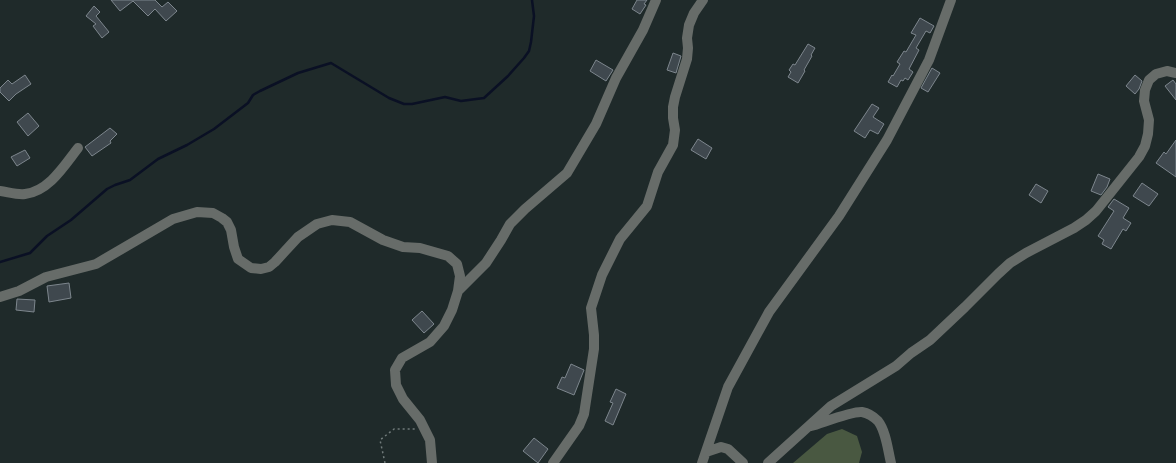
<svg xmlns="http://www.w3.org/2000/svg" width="1176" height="463" font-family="'Alegreya Sans',sans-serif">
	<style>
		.forest { fill: #495841 }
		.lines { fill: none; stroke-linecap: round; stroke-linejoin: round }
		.stream { stroke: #0a1024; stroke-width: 2.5 }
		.building { fill: #3f484e; stroke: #7d868d }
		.path { stroke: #717b7b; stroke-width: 1.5; stroke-dasharray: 2 3; stroke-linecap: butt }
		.minor { stroke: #676c69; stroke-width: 10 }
	</style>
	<rect width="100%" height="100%" fill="#1f2a2a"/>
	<path class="forest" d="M 842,429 L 857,436 L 862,452 L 859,463 L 793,463 L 827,434 Z"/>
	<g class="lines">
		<path class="stream" d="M 0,262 L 30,253 L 47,236 L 71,220 L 107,189 L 115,185 L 130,180 L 158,159 L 187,145 L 214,129 L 248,103 L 253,95 L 260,91 L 298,73 L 331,63 L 389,98 L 404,104 L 412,104 L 445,97 L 461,101 L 484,98 L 508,76 L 524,58 L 529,51 L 531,42 L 534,16 L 532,0"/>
	</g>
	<path class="building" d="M 111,0 L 155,0 L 162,7 L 168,2 L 177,11 L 166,21 L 155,9 L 148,16 L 133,1 L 120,11 Z
		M 637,0 L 647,0 L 644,4 L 646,5 L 640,14 L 632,9 Z
		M 94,6 L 100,12 L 96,16 L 109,32 L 102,38 L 93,26 L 96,24 L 86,16 Z
		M 920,18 L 934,26 L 930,33 L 926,31 L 916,48 L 919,50 L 909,69 L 913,72 L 908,80 L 905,78 L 903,81 L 901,80 L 897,87 L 888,82 L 892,75 L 893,76 L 900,64 L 897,62 L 904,51 L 906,52 L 916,35 L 911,33 Z
		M 808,44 L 815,48 L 811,55 L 812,56 L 804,70 L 805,71 L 798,83 L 788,77 L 791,72 L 789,70 L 793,64 L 795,65 Z
		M 673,53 L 681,56 L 676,73 L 667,70 Z
		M 596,60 L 613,70 L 606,81 L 590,71 Z
		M 932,68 L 940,73 L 928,92 L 921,88 Z
		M 25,75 L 31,84 L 16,94 L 9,101 L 0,92 L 0,88 L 8,80 L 12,84 Z
		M 1135,75 L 1142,81 L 1139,89 L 1135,94 L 1126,86 Z
		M 1173,80 L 1176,84 L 1176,100 L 1165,86 Z
		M 872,104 L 879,108 L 873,117 L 884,124 L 878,134 L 870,130 L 865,138 L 854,131 Z
		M 28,113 L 39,126 L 28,136 L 17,122 Z
		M 110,128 L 117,134 L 110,141 L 111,143 L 92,156 L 85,147 Z
		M 698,139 L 712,148 L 706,159 L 691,150 Z
		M 1176,140 L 1176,177 L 1156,163 L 1164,152 L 1166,154 Z
		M 25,150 L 30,158 L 17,166 L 11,157 Z
		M 1098,174 L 1110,179 L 1107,187 L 1101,195 L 1091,191 Z
		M 1142,183 L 1158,194 L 1149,206 L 1133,196 Z
		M 1036,184 L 1048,191 L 1041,203 L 1029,195 Z
		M 1114,199 L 1129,208 L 1123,218 L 1131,223 L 1126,231 L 1123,229 L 1111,249 L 1102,244 L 1104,240 L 1098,236 L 1114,211 L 1108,207 Z
		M 69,283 L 71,298 L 49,302 L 47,286 Z
		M 17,299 L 35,300 L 34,312 L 16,310 Z
		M 422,311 L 434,324 L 424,333 L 412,320 Z
		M 571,364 L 584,370 L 574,395 L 557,388 L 562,377 L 565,378 Z
		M 616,389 L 626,394 L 613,425 L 605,421 L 613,403 L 610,402 Z
		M 534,438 L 548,449 L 538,463 L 523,451 Z"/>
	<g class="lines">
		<path class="path" d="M 385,463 L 380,440 L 394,429 L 415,429"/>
		<path class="minor" d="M 0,191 C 8,192 17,195 25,194 C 49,191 64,166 78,148
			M 458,291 L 486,263 L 501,240 L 510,224 L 525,209 L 567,173 L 596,124 L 616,78 L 643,30 L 656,0
			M 0,297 L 19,291 L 46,277 L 96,264 L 173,219 L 197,212 L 213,213 L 222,218 L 227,222 L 231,230 L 234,247 L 238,259 L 251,268 L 261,269 L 269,267 L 275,262 L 298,237 L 317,224 L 332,220 L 350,222 L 383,240 L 403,247 L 420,248 L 448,256 L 457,264 L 460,276 L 458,291 L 452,310 L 444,326 L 430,342 L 402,358 L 395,370 L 396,385 L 403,399 L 420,420 L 430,440 L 432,463
			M 811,426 C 822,423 852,411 862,412 C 868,413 874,417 878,421 C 886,431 888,451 891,463
			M 706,452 L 721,447 L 728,449 L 743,463
			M 553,463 L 579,426 L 584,414 L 594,349 L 594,335 L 591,308 L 602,275 L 620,239 L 647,206 L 658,172 L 673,145 L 675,130 L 673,118 L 673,107 L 675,97 L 687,59 L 688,48 L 687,38 L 689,25 L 694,13 L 703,0
			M 702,463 L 728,387 L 769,312 L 839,216 L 887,140 L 929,60 L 951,0
			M 768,463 L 831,406 L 896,366 L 911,353 L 930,340 L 965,307 L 998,274 L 1010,263 L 1026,253 L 1074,228 L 1086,220 L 1096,211 L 1139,157 L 1145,146 L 1148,134 L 1149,120 L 1144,101 L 1145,90 L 1149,80 L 1156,74 L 1167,71 L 1176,73"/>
	</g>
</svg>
